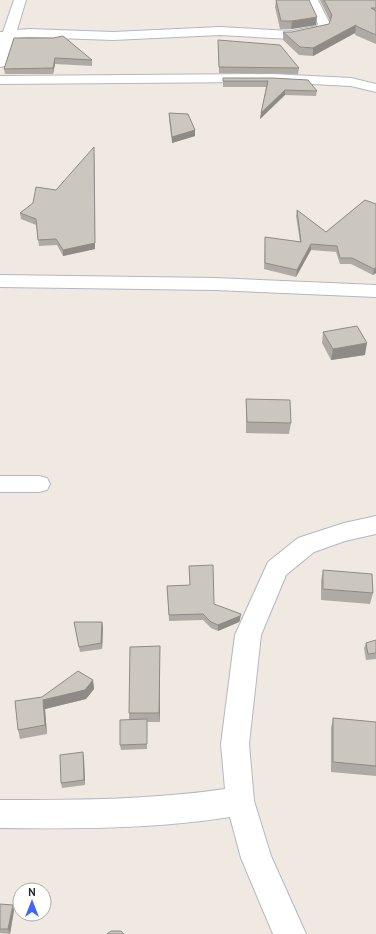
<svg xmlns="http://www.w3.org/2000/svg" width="376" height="934" font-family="Overpass,sans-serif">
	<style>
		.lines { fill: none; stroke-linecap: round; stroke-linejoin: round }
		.minor-casing { stroke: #b4b7c1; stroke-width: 2 }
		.minor { fill: #fff; fill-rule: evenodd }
		.wall { fill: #afaba4 }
		.shaded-wall { fill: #8e8b86 }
		.building { fill: #cbc7bf; stroke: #8e8b86 }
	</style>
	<rect width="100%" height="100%" fill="#efe9e1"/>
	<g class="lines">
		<g class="minor-casing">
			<path id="minor" d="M 14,0 L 26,0 L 17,30 L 29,29 L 113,32 L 220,27 L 291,31 L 317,26 L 318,24 L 306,0 L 318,0 L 330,24 L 327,32 L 291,39 L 220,35 L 113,40 L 29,37 L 14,38 L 7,63 L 5,66 L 0,67 L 0,32 L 3,32 Z
				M 272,74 L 351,78 L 376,84 L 376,92 L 351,86 L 272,82 L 0,84 L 0,76 Z
				M 0,275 L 215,278 L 376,285 L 376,297 L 215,290 L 0,287 Z
				M 0,476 L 39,476 L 47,478 L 50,484 L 47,490 L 39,492 L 0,492 Z
				M 376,516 L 376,534 L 345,541 L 314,552 L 286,575 L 261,635 L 249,744 L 254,801 L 271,856 L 306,934 L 273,934 L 241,858 L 230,817 C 154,829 77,829 0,828 L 0,800 C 75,800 150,800 225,789 L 221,744 L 235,635 L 268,562 L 298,538 L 344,523 Z"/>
		</g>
		<use href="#minor" class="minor"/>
	</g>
	<path class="wall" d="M 276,0 L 316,25 L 291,29 L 280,29 L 275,7 Z
		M 320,0 L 376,0 L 376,44 L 355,35 L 355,33 L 313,56 L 299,55 L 283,40 L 283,32 L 292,32 L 329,24 L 330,21 Z
		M 14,38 L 92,60 L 92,66 L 55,64 L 53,74 L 5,74 L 4,69 Z
		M 218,40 L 299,68 L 298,74 L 219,73 Z
		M 223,78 L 272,78 L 317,91 L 316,96 L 285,95 L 260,119 L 266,87 L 223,87 Z
		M 169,113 L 195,130 L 195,136 L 172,143 L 169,119 Z
		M 94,153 L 95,249 L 63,256 L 57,245 L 39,246 L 36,225 L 21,219 L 20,213 L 56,190 Z
		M 365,200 L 376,273 L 373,275 L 351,264 L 340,264 L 336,252 L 311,250 L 296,277 L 264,269 L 265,237 L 300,242 L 296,216 L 297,210 L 326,232 Z
		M 323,332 L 365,355 L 331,360 L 322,343 Z
		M 246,399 L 291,423 L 289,434 L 246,433 Z
		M 323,570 L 373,593 L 370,604 L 321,600 L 321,581 Z
		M 167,586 L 214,604 L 240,620 L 239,622 L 218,631 L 211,628 L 203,620 L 169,621 Z
		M 74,622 L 102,622 L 103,628 L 102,649 L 80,652 Z
		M 376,640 L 376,659 L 366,660 L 364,648 L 366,643 Z
		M 160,646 L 160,722 L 147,722 L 147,749 L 121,750 L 120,745 L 129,720 L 129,713 Z
		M 93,680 L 94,689 L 86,699 L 45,709 L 47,734 L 20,739 L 18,730 L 42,697 Z
		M 333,718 L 376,722 L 376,776 L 331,772 L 331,728 Z
		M 84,758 L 85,785 L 62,788 L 61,783 Z
		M 0,904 L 14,910 L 10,934 L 0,933 Z"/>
	<path class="shaded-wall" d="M 317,17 L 316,25 L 291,29 L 292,21 Z
		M 356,25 L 355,33 L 313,56 L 313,48 Z
		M 55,58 L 55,64 L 53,74 L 53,68 Z
		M 285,90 L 285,95 L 260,119 L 261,113 Z
		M 195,130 L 195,136 L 172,143 L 172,137 Z
		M 94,147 L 95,249 L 63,256 L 63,250 Z
		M 311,244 L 311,250 L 296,277 L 297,270 Z
		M 376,268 L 376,273 L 373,275 L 374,269 Z
		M 367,343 L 365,355 L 331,360 L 333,349 Z
		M 241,614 L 240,620 L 239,622 L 218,631 L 218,625 Z
		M 102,622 L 103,628 L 102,649 L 101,643 Z
		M 160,646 L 160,722 L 159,713 Z
		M 93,680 L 94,689 L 86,699 L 45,709 L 47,734 L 45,725 L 43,700 Z
		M 83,752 L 84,758 L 85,785 L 84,780 Z
		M 13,905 L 14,910 L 10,934 L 8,929 Z"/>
	<path class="building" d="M 276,0 L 309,0 L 317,17 L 292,21 L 281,21 Z
		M 324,0 L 376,0 L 376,8 L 371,8 L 376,11 L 376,35 L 356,26 L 356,25 L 313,48 L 300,47 L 283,32 L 292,32 L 329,24 L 332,15 Z
		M 63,36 L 92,60 L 55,58 L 53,68 L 4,69 L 14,38 L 53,38 Z
		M 218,40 L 280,45 L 299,68 L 219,67 Z
		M 223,78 L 272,78 L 308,80 L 317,91 L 285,90 L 261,113 L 268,81 L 223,81 Z
		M 169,113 L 188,114 L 195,130 L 172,137 Z
		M 94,147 L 95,243 L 63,250 L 56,239 L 38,240 L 36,219 L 20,213 L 33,203 L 36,187 L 56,190 Z
		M 365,200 L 376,204 L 376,268 L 374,269 L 352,258 L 340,258 L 337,246 L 311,244 L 297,270 L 265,263 L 265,237 L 301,242 L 297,210 L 326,232 Z
		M 357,326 L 367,343 L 333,349 L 323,332 Z
		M 246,399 L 290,400 L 291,423 L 247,422 Z
		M 213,565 L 214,604 L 241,614 L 240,616 L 218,625 L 211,622 L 203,614 L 169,615 L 167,586 L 190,585 L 189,566 Z
		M 323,570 L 372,574 L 373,593 L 323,589 Z
		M 74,622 L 102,622 L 101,643 L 79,647 Z
		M 376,640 L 376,653 L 368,654 L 366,643 Z
		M 160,646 L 159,713 L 129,713 L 130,647 Z
		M 78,671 L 93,680 L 85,690 L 43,700 L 45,725 L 18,730 L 15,701 L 42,697 Z
		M 333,718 L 376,722 L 376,766 L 333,762 Z
		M 147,719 L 147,744 L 120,745 L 120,720 Z
		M 83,752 L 84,780 L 61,783 L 60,755 Z
		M 0,904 L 13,905 L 8,929 L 0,929 Z
		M 111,931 L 121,931 L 124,934 L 107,934 Z"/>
	<g transform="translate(32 902)"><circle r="19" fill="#ffffff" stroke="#ababab"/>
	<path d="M0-3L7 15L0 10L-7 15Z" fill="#4264fb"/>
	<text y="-6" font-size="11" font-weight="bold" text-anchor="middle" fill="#2e2e2e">N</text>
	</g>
</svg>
